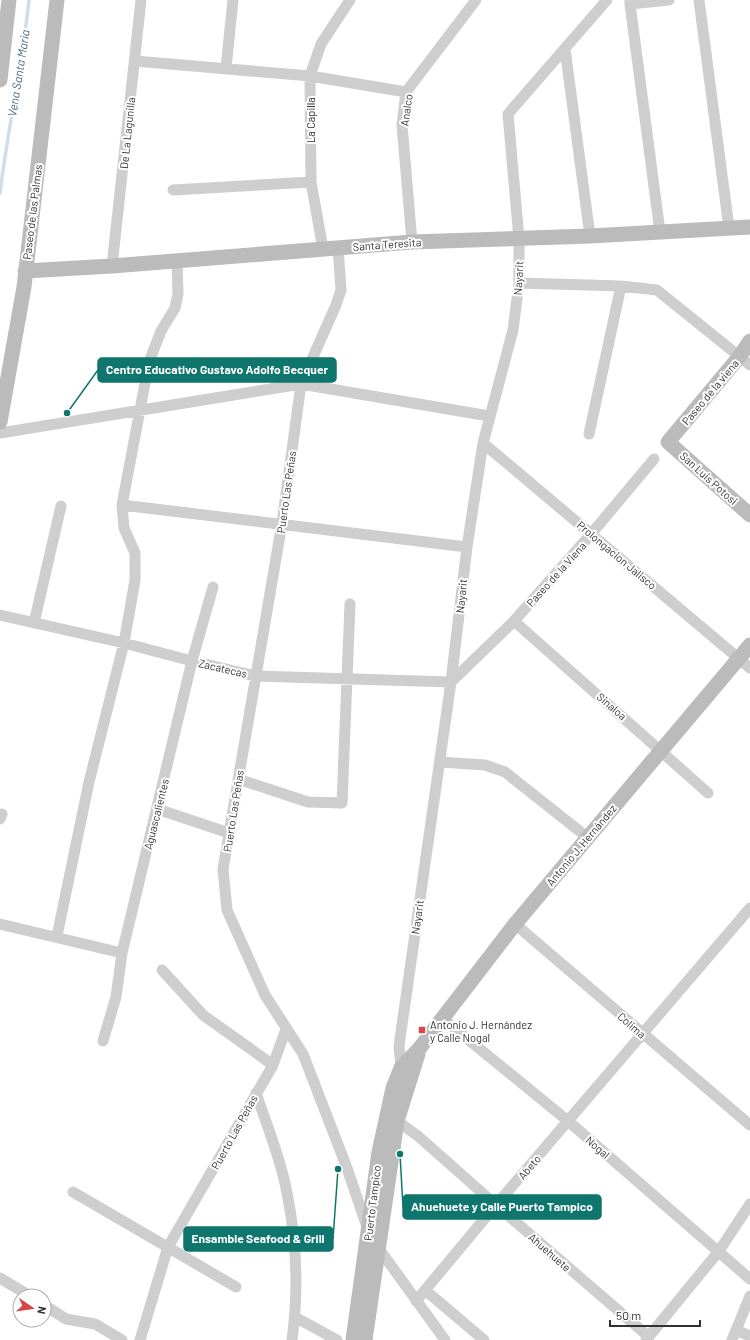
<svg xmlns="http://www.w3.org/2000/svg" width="750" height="1340" font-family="Barlow,sans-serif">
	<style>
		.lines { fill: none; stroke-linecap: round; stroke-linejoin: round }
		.stream { stroke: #d0deea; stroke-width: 3.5 }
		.street { stroke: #cecece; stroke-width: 11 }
		.secondary { stroke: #bbb; stroke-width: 15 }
		.poi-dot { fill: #d5474a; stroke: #fff; stroke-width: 1.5 }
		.labels { text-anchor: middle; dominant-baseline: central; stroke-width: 4; stroke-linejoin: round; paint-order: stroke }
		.street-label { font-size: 11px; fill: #313131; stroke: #fff }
		.poi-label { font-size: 11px; fill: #313131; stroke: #fff; text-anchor: start }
		.water-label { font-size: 12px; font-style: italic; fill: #466e8c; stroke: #fff }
		.leader { fill: none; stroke: #0f766e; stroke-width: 1.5 }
		.callout-dot { fill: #0f766e; stroke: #fff; stroke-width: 1.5 }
		.callout { fill: #0f766e; stroke: #0f766e; stroke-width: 1.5 }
		.callout-label { font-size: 12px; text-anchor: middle; font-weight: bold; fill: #fff }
	</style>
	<rect width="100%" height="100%" fill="#fff"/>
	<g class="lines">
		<path class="stream" d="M 0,193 C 8,128 22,65 29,0"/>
		<path class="street" d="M 630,0 L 630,4 L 669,0
			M 699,0 L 729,228
			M 630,4 L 660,232
			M 565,49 L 590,236
			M 135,61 L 310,76 L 406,92
			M 226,68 L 233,0
			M 173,190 L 311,182
			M 412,242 L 402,125 L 406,92 L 476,0
			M 338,247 L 341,290 L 336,305 L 301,384 L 282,523 L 223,869 L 227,910 L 265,995 L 303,1054 L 347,1168 L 367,1227
			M 323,249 L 311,182 L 310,76 L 321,44 L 350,0
			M 177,261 L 178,294 L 175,308 L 161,331 L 149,362 L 122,505 L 467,547
			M 112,266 L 141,0
			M 519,283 L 621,286 L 657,290 L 750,365
			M 0,433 L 301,384 L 489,416
			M 589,434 L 621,286
			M 483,443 L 750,668
			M 0,615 L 124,643 L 192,661 L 255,676 L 451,682 L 514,621 L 592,533 L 654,459
			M 514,621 L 708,793
			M 34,623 L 61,506
			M 440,762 L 485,765 L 505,772 L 587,837
			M 238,779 L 308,802 L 342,803 L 350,604
			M 157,809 L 229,833
			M 0,819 L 2,814
			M 0,924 L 122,953
			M 515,924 L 750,1125
			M 57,936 L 89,782 L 124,643 L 135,580 L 135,553 L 124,528 L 122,505
			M 162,970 L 203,1015 L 273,1065
			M 442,1018 L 568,1121 L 750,1279
			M 103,1041 L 116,997 L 122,953 L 192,661 L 213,587
			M 405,1071 L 401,1068 L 399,1046 L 451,682 L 467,547 L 483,443 L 513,330 L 519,283 L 519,239 L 508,114 L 607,0
			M 256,1093 C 266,1123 280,1157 286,1188 C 297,1240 299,1288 292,1340
			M 397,1121 L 418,1136 L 496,1205 L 649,1337 L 648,1340
			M 73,1192 L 236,1287
			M 377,1246 L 445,1340
			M 0,1278 L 30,1296
			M 425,1290 L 484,1340
			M 416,1301 L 496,1205 L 750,908
			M 44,1305 L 66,1319 L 95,1324 L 122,1340
			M 295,1317 L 337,1340
			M 736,1330 L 750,1336
			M 140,1340 L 168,1247 L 273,1065 L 286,1029
			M 646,1340 L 719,1251 L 750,1204
			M 732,1340 L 750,1296"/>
		<path class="secondary" d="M 0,80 L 9,0
			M 25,271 L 112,266 L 412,242 L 590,236 L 750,227
			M 750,341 L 740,356 L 668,442 L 750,515
			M 0,422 L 24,287 L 57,0
			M 353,1340 L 379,1152 L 393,1088 L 401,1068 L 419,1049 L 515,924 L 750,645
			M 365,1340 L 397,1121 L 418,1054"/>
	</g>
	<rect class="poi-dot" x="418" y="1026" width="8" height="8" rx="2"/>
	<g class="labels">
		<g class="street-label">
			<text transform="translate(406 110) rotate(-82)">Analco</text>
			<text transform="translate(310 120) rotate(-90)">La Capilla</text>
			<text transform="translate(127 133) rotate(-84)">De La Lagunilla</text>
			<text transform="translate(32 212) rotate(-83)">Paseo de las Palmas</text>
			<text transform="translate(387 244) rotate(-4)">Santa Teresita</text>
			<text transform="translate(518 278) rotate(-87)">Nayarit</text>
			<text transform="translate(710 392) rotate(-50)">Paseo de la viena</text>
			<text transform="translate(709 478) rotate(42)">San Luis Potosi</text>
			<text transform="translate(286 492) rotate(-82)">Puerto Las Peñas</text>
			<text transform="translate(617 555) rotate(40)">Prolongacion Jalisco</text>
			<text transform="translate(556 574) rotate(-48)">Paseo de la Viena</text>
			<text transform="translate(461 596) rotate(-84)">Nayarit</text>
			<text transform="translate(223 668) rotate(13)">Zacatecas</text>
			<text transform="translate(612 706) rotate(41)">Sinaloa</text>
			<text transform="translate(233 811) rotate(-81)">Puerto Las Peñas</text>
			<text transform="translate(156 814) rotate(-76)">Aguascalientes</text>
			<text transform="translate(581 845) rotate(-50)">Antonio J. Hernández</text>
			<text transform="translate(417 917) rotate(-82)">Nayarit</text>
			<text transform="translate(632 1025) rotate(41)">Colima</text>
			<text transform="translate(234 1132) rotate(-61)">Puerto Las Peñas</text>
			<text transform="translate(598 1147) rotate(41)">Nogal</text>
			<text transform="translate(529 1167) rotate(-49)">Abeto</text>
			<text transform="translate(372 1203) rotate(-83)">Puerto Tampico</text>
			<text transform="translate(550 1252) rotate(41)">Ahuehuete</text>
		</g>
		<g class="poi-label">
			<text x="430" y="1024">Antonio J. Hernández<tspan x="430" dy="13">y Calle Nogal</tspan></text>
		</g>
		<g class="water-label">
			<text transform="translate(18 73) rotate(-81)">Vena Santa Maria</text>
		</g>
	</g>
	<path class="leader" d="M67 413L98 370M400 1154L403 1207M338 1169L333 1239"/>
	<g class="callout-dot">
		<circle cx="67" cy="413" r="4"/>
		<circle cx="400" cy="1154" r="4"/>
		<circle cx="338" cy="1169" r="4"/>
	</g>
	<g class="callout">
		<rect x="98" y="358" width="238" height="24" rx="4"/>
		<rect x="403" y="1195" width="198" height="24" rx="4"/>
		<rect x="184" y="1227" width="149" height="24" rx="4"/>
	</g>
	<g class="callout-label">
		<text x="217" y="374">Centro Educativo Gustavo Adolfo Becquer</text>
		<text x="502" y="1211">Ahuehuete y Calle Puerto Tampico</text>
		<text x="258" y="1243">Ensamble Seafood &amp; Grill</text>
	</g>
	<g transform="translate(32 1308) rotate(103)"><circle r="19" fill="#ffffff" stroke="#adadad"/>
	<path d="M0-3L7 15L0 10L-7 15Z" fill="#d5474a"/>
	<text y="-6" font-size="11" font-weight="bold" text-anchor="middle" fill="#313131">N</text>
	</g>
	<path d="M610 1320v6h90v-6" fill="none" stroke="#313131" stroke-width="2"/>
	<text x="616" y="1320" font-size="12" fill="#313131" stroke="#ffffff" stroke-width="3" paint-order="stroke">50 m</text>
</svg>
